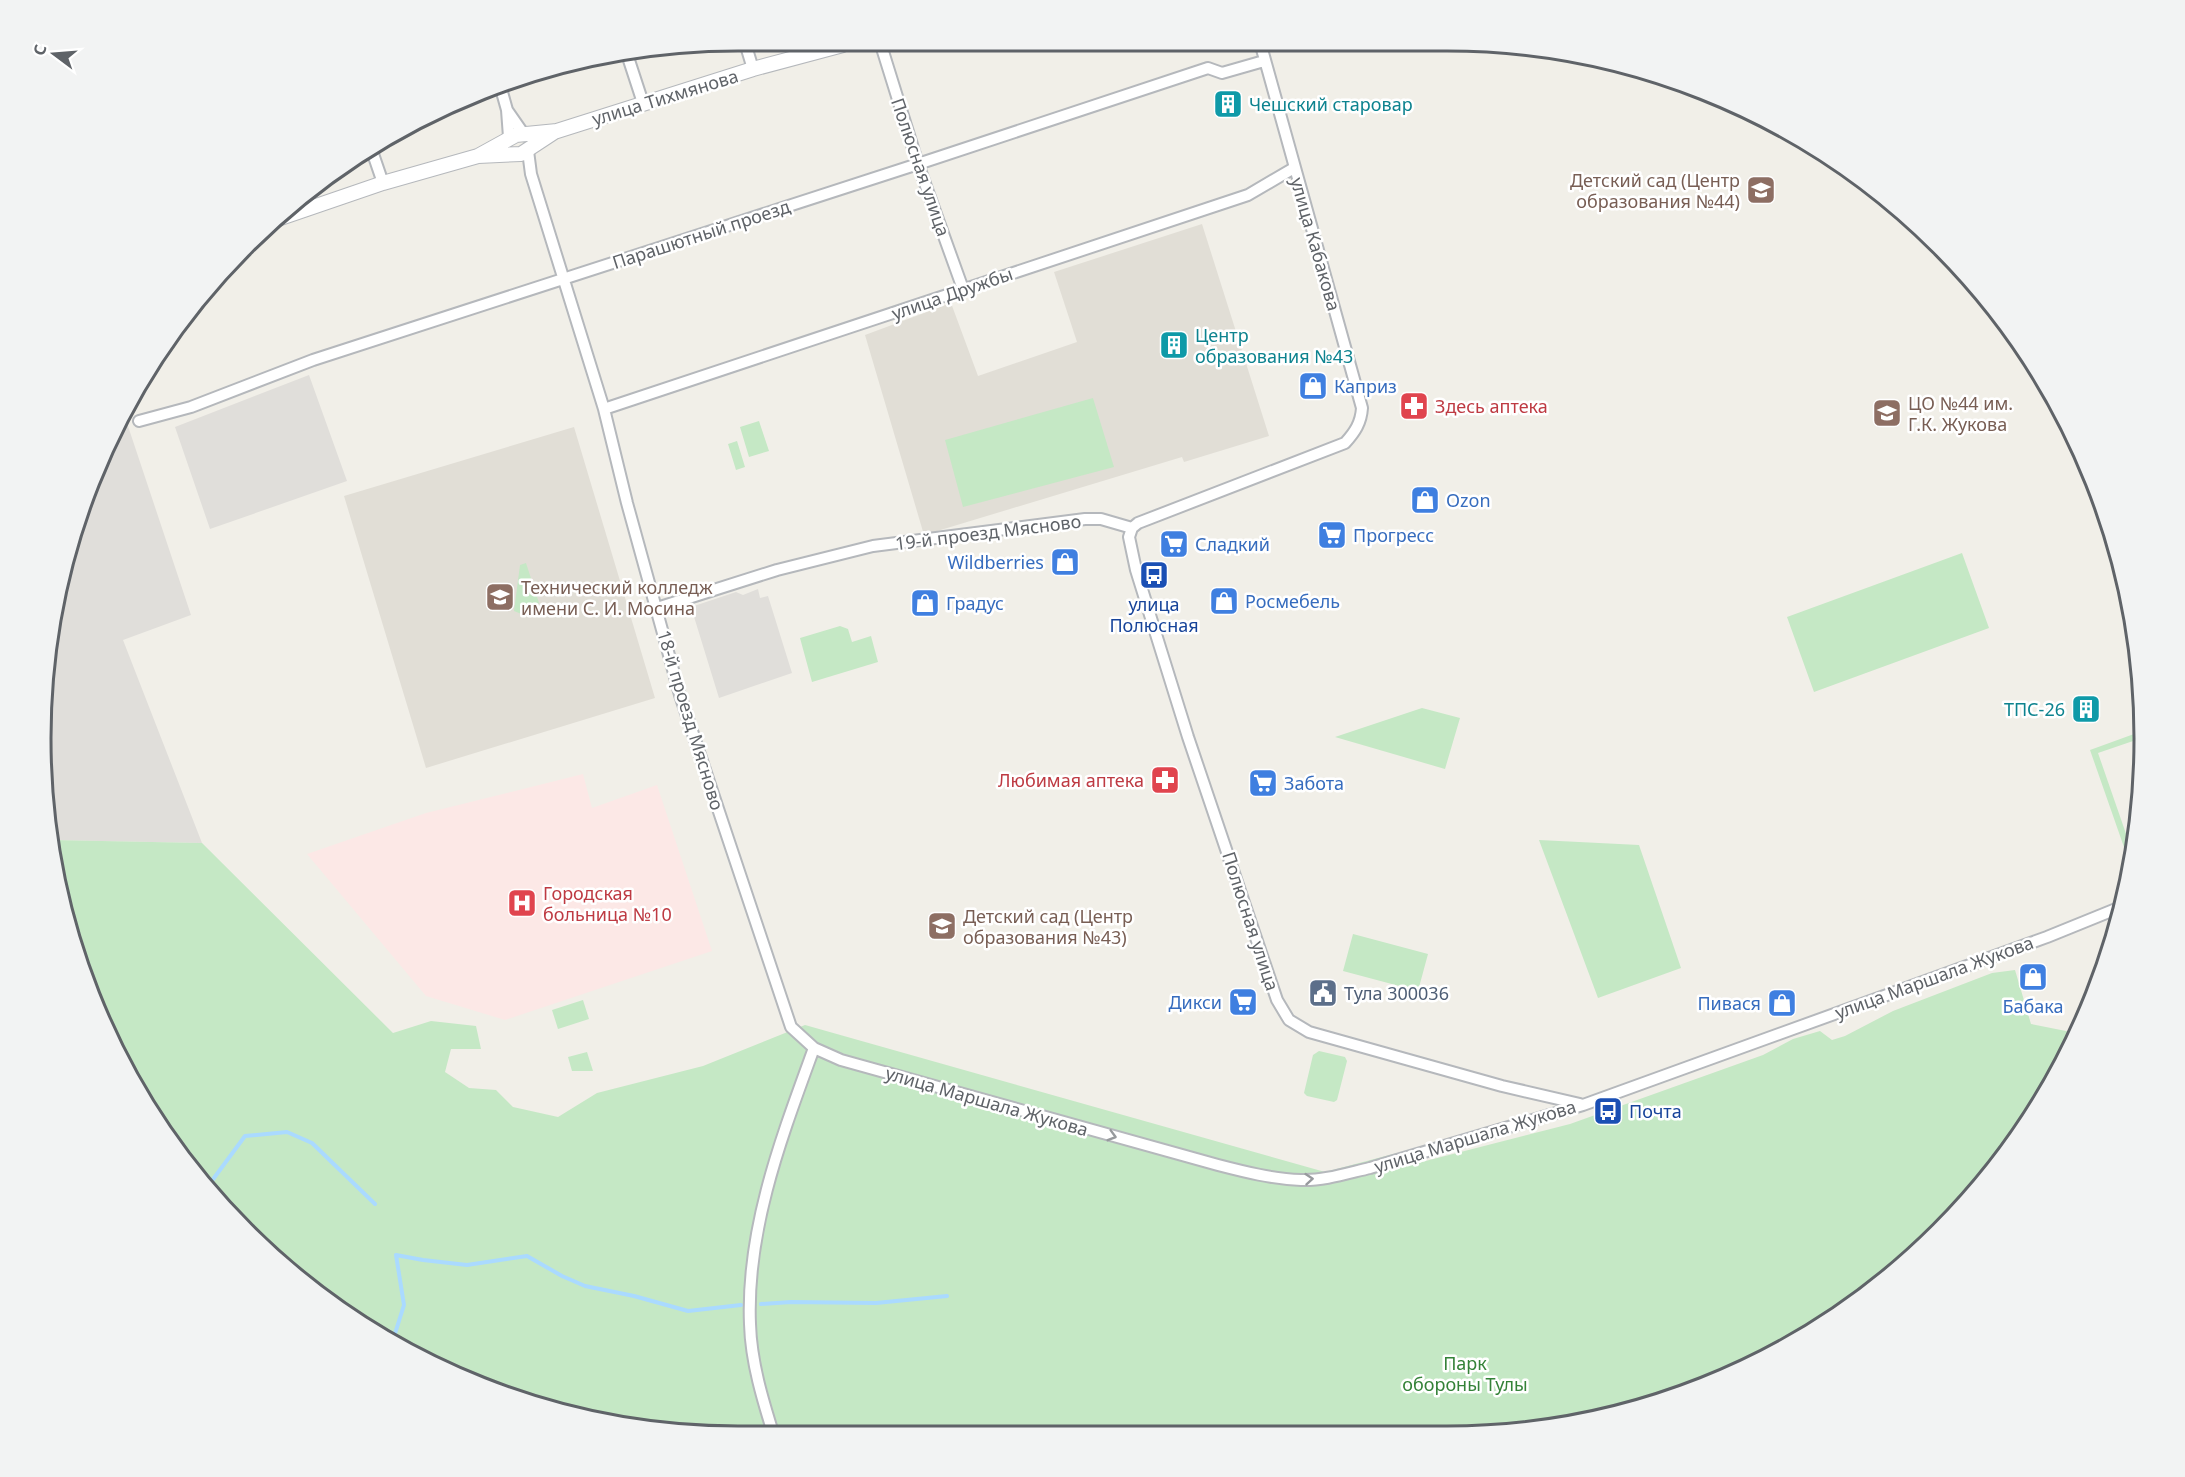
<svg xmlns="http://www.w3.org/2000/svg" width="2185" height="1477" font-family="'Noto Sans',sans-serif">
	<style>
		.industrial { fill: #e0deda }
		.education { fill: #e1ded6 }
		.medical { fill: #fce8e6 }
		.green { fill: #c5e8c5 }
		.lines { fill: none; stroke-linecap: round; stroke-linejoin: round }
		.stream { stroke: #aadaff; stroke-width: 4 }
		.minor-casing { stroke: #b5b8bc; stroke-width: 14 }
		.tertiary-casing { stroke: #b5b8bc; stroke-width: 16 }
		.minor { stroke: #fff; stroke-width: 10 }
		.tertiary { stroke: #fff; stroke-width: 14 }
		.oneway { stroke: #979a9d }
		.labels { text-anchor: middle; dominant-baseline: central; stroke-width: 5; stroke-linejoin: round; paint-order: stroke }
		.street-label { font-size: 18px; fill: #5f6368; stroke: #fff }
		.culture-label { font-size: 18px; fill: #0d838f; stroke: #fff; text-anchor: start }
		.education-label { font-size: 18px; fill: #785e54; stroke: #fff; text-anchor: start }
		.shop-label { font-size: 18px; fill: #366cbe; stroke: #fff; text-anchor: start }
		.health-label { font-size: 18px; fill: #be3a42; stroke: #fff; text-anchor: start }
		.transit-label { font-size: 18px; fill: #164399; stroke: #fff }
		.service-label { font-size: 18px; fill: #4e5e75; stroke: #fff; text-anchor: start }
		.park-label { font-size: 18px; fill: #348238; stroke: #fff }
		.rim { fill: none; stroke: #5f6368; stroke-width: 3 }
	</style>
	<rect width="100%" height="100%" fill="#f1efe8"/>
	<path class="industrial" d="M 309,375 L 347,481 L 210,529 L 175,427 Z
		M 125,417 L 191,615 L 123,640 L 202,843 L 52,840 L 42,693 L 64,558 L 94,472 Z
		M 758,589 L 760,598 L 768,596 L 792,673 L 719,698 L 691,607 L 736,592 L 743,595 Z"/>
	<path class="education" d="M 1202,224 L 1269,436 L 1184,462 L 1182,457 L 924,535 L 865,335 L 951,303 L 978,376 L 1077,342 L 1054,272 Z
		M 574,427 L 655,698 L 426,768 L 344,496 Z"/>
	<path class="medical" d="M 583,774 L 592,808 L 657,785 L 712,951 L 505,1020 L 426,996 L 307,854 L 426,813 Z"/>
	<path class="green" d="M 1093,398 L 1114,467 L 963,507 L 945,440 Z
		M 759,421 L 769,451 L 749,457 L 740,427 Z
		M 737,441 L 745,467 L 736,470 L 728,444 Z
		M 1962,553 L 1989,628 L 1814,692 L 1787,617 Z
		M 526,563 L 539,603 L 524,615 L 514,611 L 520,565 Z
		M 840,626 L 848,629 L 852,642 L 871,636 L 878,662 L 812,682 L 800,638 Z
		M 1422,708 L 1460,718 L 1445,769 L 1335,737 Z
		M 2134,734 L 2136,740 L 2098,753 L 2132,851 L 2133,851 L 2132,870 L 2090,750 Z
		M 52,840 L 202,843 L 393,1033 L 431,1021 L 476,1026 L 481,1049 L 451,1049 L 445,1072 L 469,1088 L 496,1090 L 513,1107 L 558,1117 L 597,1093 L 703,1066 L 805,1025 L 1325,1172 L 1397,1153 L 1410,1165 L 1570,1124 L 1763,1055 L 1793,1039 L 1820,1031 L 1832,1040 L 1845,1036 L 1893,1011 L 1992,973 L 2015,970 L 2031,1024 L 2076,1033 L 2027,1126 L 1940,1232 L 1835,1319 L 1714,1383 L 1583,1423 L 1446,1436 L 738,1436 L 603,1423 L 429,1364 L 350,1319 L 245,1232 L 134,1087 L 78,963 L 54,875 Z
		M 1539,840 L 1639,845 L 1681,968 L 1598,998 Z
		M 1353,934 L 1428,954 L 1418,991 L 1343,971 Z
		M 583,1000 L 589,1019 L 558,1029 L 552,1010 Z
		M 1319,1051 L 1345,1057 L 1347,1061 L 1337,1100 L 1334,1102 L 1307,1096 L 1304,1093 L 1313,1055 Z
		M 587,1052 L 593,1071 L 572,1071 L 568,1057 Z"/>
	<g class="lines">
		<path class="stream" d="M 206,1181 L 211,1182 L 245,1136 L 287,1132 L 312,1143 L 375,1204
			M 761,1304 L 791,1302 L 876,1303 L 947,1296
			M 392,1343 L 404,1305 L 396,1255 L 423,1260 L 467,1265 L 527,1256 L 562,1276 L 585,1286 L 634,1296 L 688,1311 L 741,1305"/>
		<g class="minor-casing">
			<path id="minor" d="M 1260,42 L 1362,408 C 1361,423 1355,432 1345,443 L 1138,523 L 1132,528 L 1129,537 L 1136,570 L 1188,737 L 1277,1000 L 1289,1020 L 1309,1032 L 1502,1086 L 1580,1104
				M 881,45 L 918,164 L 963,289
				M 746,46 L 753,69
				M 626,51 L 643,103
				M 500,85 L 507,110 L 509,137
				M 507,110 L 523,133
				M 371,148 L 383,183
				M 528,151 L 531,174 L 604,409 L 627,503 L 680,695 L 791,1027 L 814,1048 L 841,1060 L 1218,1165 C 1245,1172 1273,1179 1301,1180 C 1323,1181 1348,1173 1370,1168 L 1583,1105 L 2047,937 L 2121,907
				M 604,409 L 1248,195 L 1294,168
				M 139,421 L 191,407 L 313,360 L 918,164 L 1208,68 L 1222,73 L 1264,61
				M 657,608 L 777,570 L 873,546 L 1085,519 L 1101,519 L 1132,528
				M 774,1436 C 763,1401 751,1362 750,1324 C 746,1229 782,1136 814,1048"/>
		</g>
		<g class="tertiary-casing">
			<path id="tertiary" d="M 478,156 L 516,135 L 557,131 L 753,69 L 843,45
				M 275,220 L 383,183 L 478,156 L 521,154 L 556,131"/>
		</g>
		<use href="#minor" class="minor"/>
		<use href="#tertiary" class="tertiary"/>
	</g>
	<defs><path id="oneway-chevron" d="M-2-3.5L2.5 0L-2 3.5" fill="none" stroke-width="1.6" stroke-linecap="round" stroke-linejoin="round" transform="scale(1.5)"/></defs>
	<g class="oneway">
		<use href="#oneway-chevron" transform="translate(1112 1136) rotate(16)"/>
		<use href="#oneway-chevron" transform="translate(1309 1179) rotate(-5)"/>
	</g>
	<defs>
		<g id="building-square" transform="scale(1.5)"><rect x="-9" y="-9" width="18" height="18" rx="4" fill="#0f9aa8" stroke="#fff"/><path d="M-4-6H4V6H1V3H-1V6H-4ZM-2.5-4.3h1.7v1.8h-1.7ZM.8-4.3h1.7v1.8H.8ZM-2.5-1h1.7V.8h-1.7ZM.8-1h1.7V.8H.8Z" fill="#fff"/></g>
		<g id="school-square" transform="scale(1.5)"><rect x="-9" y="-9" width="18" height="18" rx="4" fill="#8d6e63" stroke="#fff"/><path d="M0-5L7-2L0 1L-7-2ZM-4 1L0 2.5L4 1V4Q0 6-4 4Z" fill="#fff"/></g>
		<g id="shop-square" transform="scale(1.5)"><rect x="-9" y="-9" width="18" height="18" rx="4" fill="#3f7fe0" stroke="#fff"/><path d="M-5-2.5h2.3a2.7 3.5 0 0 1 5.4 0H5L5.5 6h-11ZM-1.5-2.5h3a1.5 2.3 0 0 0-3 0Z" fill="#fff"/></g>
		<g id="pharmacy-square" transform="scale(1.5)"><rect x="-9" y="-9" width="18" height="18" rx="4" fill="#e0444e" stroke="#fff"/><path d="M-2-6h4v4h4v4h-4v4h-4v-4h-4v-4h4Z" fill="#fff"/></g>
		<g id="supermarket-square" transform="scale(1.5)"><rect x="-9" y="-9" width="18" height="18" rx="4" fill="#3f7fe0" stroke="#fff"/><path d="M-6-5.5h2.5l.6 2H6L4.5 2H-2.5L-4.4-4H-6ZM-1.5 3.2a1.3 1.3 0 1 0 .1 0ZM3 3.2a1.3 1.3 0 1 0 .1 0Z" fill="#fff"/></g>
		<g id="bus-square" transform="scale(1.5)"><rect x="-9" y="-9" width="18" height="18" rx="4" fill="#1a4fb4" stroke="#fff"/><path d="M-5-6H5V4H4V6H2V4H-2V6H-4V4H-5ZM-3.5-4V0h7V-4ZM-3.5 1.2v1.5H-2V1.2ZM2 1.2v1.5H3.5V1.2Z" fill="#fff"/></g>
		<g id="university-square" transform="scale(1.5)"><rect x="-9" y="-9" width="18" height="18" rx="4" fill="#8d6e63" stroke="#fff"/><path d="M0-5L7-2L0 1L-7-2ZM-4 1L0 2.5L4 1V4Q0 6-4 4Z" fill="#fff"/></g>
		<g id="hospital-square" transform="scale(1.5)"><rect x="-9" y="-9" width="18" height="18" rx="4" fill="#e0444e" stroke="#fff"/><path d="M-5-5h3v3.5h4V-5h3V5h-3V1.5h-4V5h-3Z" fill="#fff"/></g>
		<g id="civic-square" transform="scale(1.5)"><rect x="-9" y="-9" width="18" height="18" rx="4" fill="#5c6f8a" stroke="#fff"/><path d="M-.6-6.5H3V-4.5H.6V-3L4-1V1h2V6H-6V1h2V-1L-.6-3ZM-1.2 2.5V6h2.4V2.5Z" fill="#fff"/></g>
	</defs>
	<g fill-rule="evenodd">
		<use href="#building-square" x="1228" y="104"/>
		<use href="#school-square" x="1761" y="190"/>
		<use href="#building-square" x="1174" y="345"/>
		<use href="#shop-square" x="1313" y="386"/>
		<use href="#pharmacy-square" x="1414" y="406"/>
		<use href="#school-square" x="1887" y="413"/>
		<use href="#shop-square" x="1425" y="500"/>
		<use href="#supermarket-square" x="1332" y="535"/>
		<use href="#supermarket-square" x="1174" y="544"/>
		<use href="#shop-square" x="1065" y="562"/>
		<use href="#bus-square" x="1154" y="575"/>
		<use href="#university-square" x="500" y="597"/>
		<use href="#shop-square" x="1224" y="601"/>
		<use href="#shop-square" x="925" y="603"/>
		<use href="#building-square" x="2086" y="709"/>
		<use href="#pharmacy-square" x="1165" y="780"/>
		<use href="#supermarket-square" x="1263" y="783"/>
		<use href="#hospital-square" x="522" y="903"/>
		<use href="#school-square" x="942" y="926"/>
		<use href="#shop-square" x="2033" y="977"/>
		<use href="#civic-square" x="1323" y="993"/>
		<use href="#supermarket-square" x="1243" y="1002"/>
		<use href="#shop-square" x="1782" y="1003"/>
		<use href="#bus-square" x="1608" y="1111"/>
	</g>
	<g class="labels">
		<g class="street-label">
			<text transform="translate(665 97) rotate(-17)">улица Тихмянова</text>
			<text transform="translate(921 167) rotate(71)">Полюсная улица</text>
			<text transform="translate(701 234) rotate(-18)">Парашютный проезд</text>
			<text transform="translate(1316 244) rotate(74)">улица Кабакова</text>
			<text transform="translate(952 293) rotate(-19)">улица Дружбы</text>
			<text transform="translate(988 532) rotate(-7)">19-й проезд Мясново</text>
			<text transform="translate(691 720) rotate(73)">18-й проезд Мясново</text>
			<text transform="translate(1251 921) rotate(72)">Полюсная улица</text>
			<text transform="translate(1934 977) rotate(-20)">улица Маршала Жукова</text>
			<text transform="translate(987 1101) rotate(16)">улица Маршала Жукова</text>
			<text transform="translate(1475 1136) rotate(-17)">улица Маршала Жукова</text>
		</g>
		<g class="culture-label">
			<text x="1249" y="104">Чешский старовар</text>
			<text x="1195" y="335">Центр<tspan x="1195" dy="21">образования №43</tspan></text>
			<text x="2065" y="709" text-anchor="end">ТПС-26</text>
		</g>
		<g class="education-label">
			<text x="1740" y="180" text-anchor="end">Детский сад (Центр<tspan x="1740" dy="21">образования №44)</tspan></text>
			<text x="1908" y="403">ЦО №44 им.<tspan x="1908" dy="21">Г.К. Жукова</tspan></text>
			<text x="521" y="587">Технический колледж<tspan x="521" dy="21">имени С. И. Мосина</tspan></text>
			<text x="963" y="916">Детский сад (Центр<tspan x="963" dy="21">образования №43)</tspan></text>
		</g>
		<g class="shop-label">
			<text x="1334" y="386">Каприз</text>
			<text x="1446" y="500">Ozon</text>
			<text x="1353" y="535">Прогресс</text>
			<text x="1195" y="544">Сладкий</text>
			<text x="1044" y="562" text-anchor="end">Wildberries</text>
			<text x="1245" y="601">Росмебель</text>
			<text x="946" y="603">Градус</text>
			<text x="1284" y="783">Забота</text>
			<text x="1222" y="1002" text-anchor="end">Дикси</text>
			<text x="1761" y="1003" text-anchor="end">Пивася</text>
			<text x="2033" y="1006" text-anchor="middle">Бабака</text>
		</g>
		<g class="health-label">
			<text x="1435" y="406">Здесь аптека</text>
			<text x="1144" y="780" text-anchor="end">Любимая аптека</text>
			<text x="543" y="893">Городская<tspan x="543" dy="21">больница №10</tspan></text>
		</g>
		<g class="transit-label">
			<text x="1154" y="604">улица<tspan x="1154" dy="21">Полюсная</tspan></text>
			<text x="1629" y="1111" text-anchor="start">Почта</text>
		</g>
		<g class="service-label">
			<text x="1344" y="993">Тула 300036</text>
		</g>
		<g class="park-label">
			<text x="1465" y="1363">Парк<tspan x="1465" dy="21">обороны Тулы</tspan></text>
		</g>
	</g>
	<path d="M0 0H2185V1477H0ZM738 51H1447A687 687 0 0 1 2134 738V739A687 687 0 0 1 1447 1426H738A687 687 0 0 1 51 739V738A687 687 0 0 1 738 51Z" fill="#f2f3f3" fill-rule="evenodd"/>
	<path class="rim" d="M738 51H1447A687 687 0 0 1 2134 738V739A687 687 0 0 1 1447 1426H738A687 687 0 0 1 51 739V738A687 687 0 0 1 738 51Z"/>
	<g transform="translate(54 54) rotate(286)" stroke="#ffffff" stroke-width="4.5" paint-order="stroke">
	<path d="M0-4.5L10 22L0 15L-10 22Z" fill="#5f6368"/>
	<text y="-9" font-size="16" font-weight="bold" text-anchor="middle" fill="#5f6368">С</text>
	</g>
</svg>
